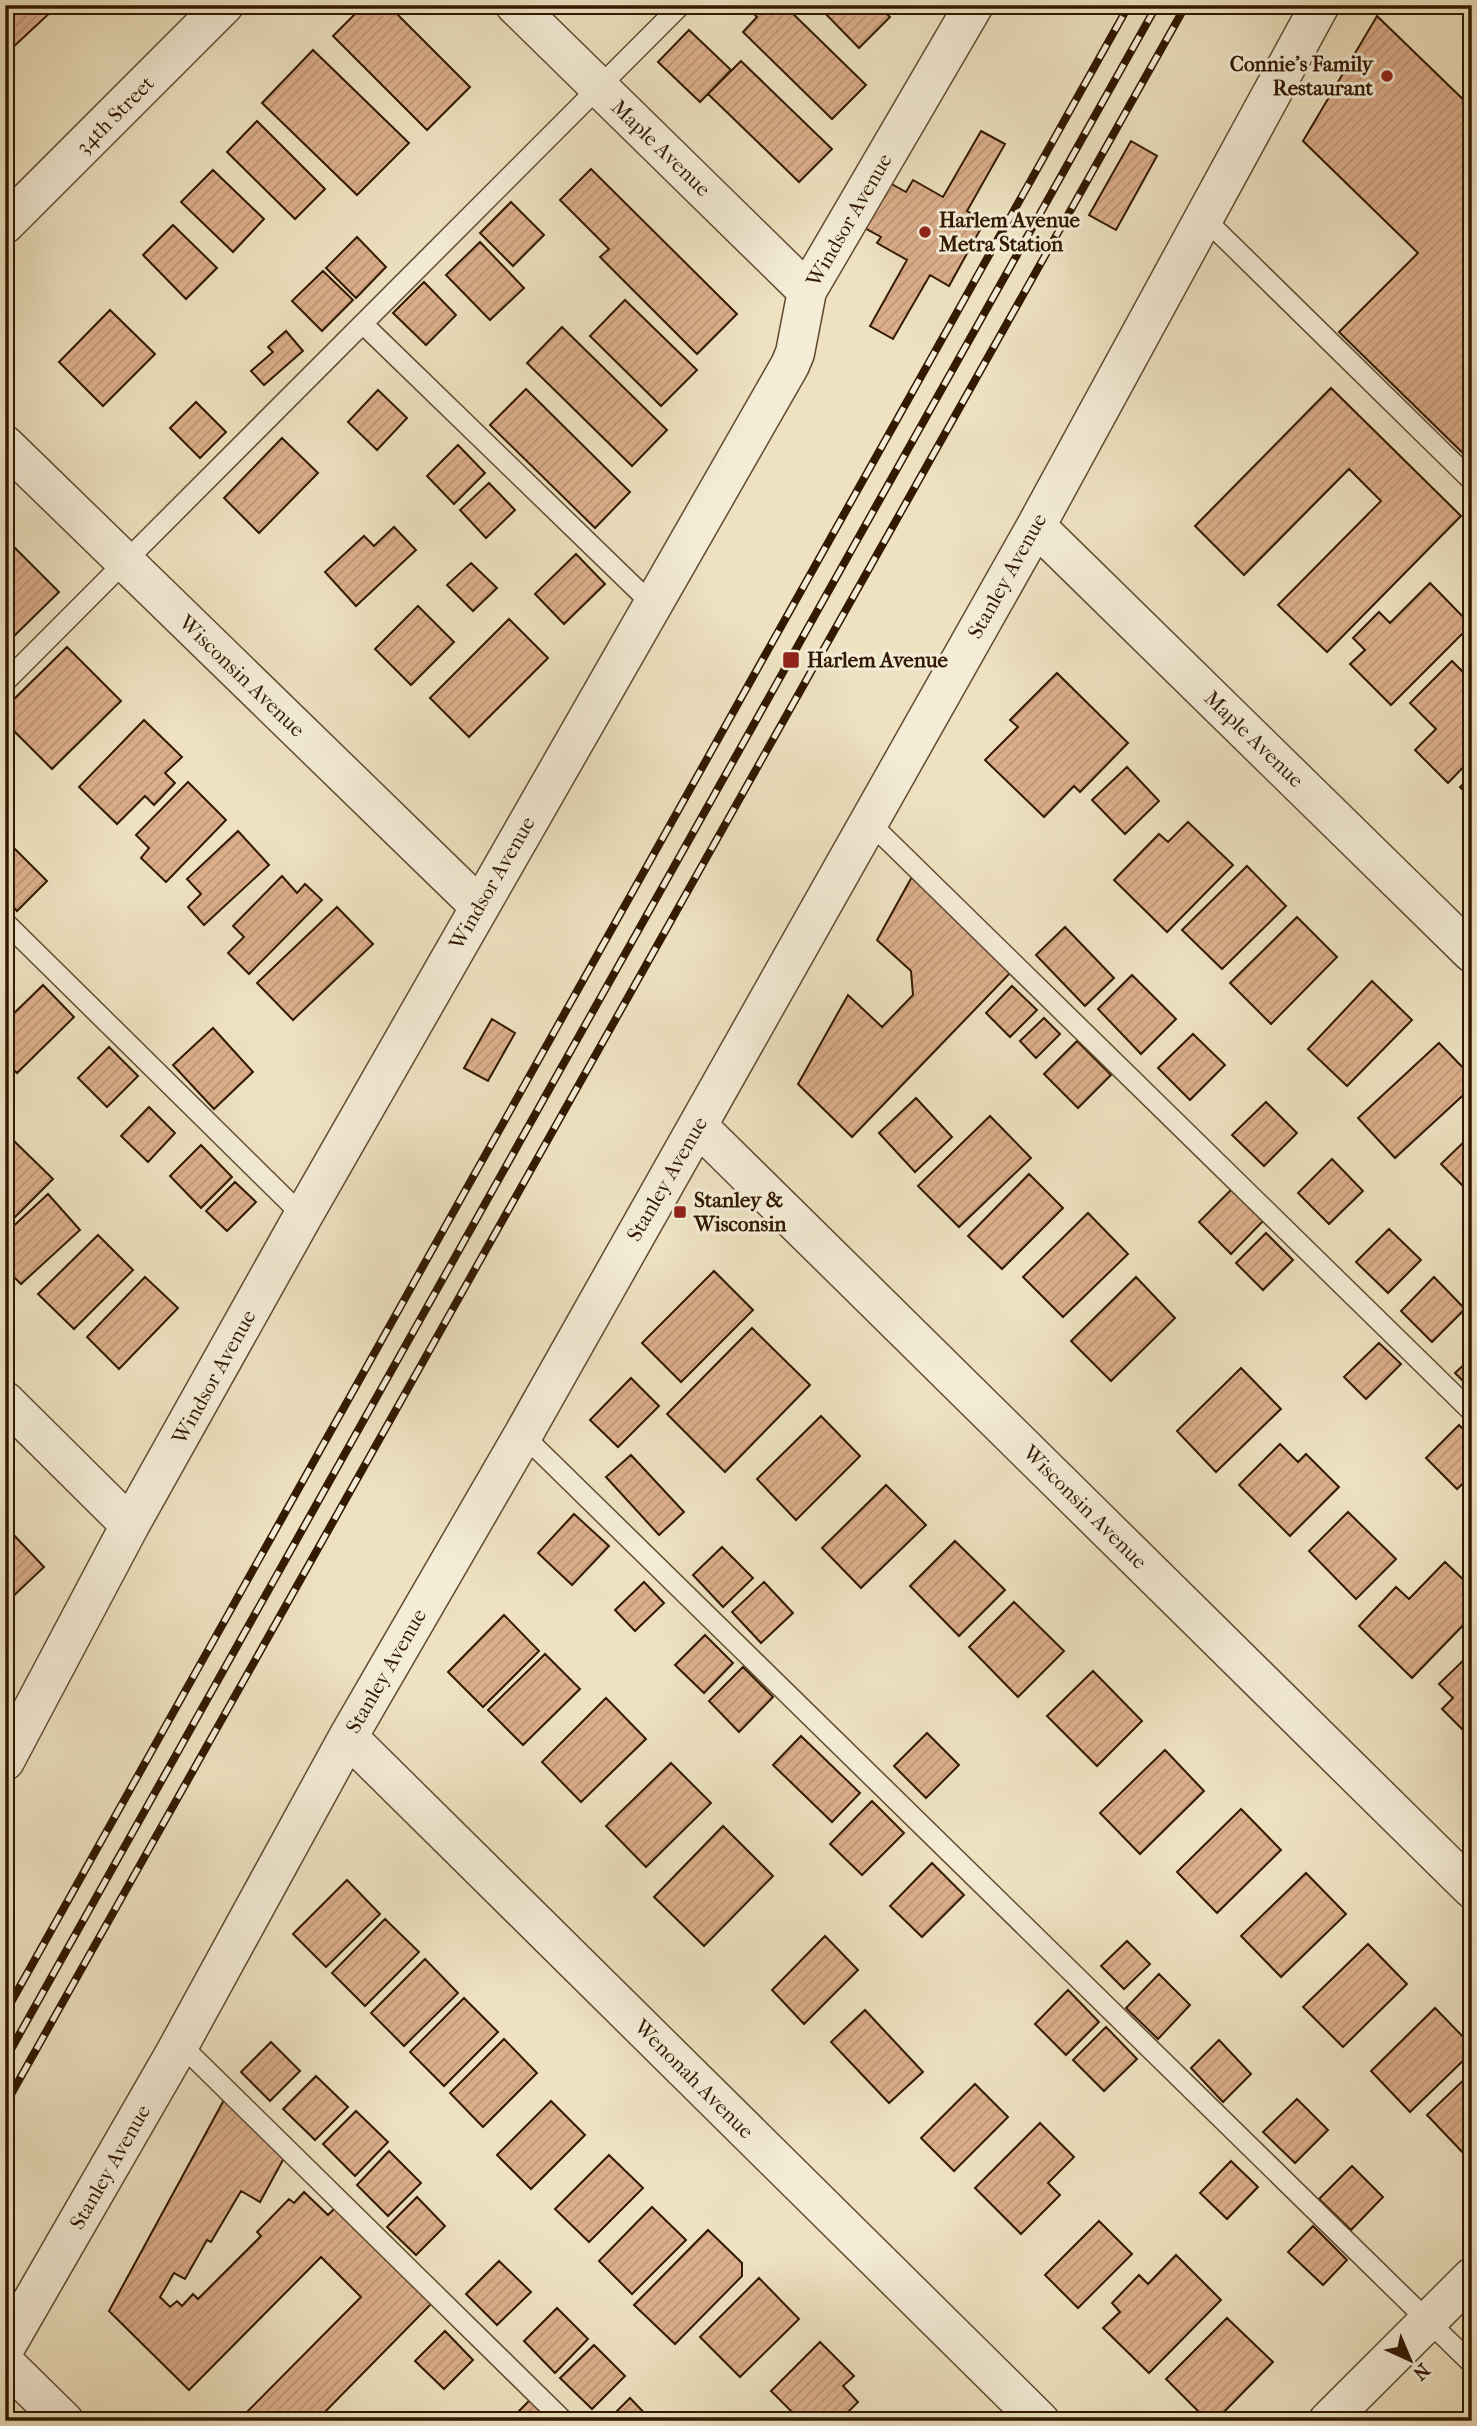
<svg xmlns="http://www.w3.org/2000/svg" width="1477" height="2426" font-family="'IM FELL French Canon',serif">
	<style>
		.building { fill: url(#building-hatch); stroke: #321900; stroke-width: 2 }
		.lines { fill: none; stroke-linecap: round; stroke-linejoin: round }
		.lane-casing { stroke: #614b30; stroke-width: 22 }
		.street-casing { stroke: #614b30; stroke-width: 41 }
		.lane { stroke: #f4ecd7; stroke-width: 19 }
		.street { stroke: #f4ecd7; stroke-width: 38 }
		.rail-casing { stroke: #321900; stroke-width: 8 }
		.rail { stroke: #f4ecd7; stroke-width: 5; stroke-dasharray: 16; stroke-linecap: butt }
		.poi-dot { fill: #8f2418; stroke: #f4ecd7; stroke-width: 2.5 }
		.labels { text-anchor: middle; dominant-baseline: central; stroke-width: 6; stroke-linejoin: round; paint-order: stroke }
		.poi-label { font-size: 21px; font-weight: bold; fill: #321900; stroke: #f4ecd7; text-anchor: start }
		.street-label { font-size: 21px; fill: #321900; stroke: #f4ecd7 }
	</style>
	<defs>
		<pattern id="building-hatch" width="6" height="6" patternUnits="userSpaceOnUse" patternTransform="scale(1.75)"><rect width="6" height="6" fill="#dcaf8c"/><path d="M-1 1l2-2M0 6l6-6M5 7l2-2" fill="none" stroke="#bd9677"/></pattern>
	</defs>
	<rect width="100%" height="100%" fill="#eee2c1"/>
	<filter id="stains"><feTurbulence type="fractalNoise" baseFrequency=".00286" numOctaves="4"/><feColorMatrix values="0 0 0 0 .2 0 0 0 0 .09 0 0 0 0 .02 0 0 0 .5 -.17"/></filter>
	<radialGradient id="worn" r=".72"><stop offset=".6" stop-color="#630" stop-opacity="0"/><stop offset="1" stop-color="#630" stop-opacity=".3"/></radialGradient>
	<path class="building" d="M 5,5 L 49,5 L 53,10 L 11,49 L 5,42 Z
		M 364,5 L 388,5 L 470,87 L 427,130 L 333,36 Z
		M 750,5 L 784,5 L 866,85 L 832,119 L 743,32 L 757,17 L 748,8 Z
		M 817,5 L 878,5 L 890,17 L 859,48 Z
		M 1377,16 L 1472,108 L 1472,462 L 1339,332 L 1418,253 L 1303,141 Z
		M 689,30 L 731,70 L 700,102 L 658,62 Z
		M 313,50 L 409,143 L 357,195 L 262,103 Z
		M 741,61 L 832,149 L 799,182 L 708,94 Z
		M 257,121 L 325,189 L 295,219 L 227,152 Z
		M 981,131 L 1005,144 L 967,211 L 985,221 L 949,286 L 930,275 L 893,339 L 870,326 L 907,260 L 877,243 L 881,237 L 863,227 L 888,182 L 906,192 L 913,180 L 943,197 Z
		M 1131,141 L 1157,156 L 1116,230 L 1089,215 Z
		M 591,169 L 737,314 L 697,354 L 600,257 L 609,249 L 560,200 Z
		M 213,170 L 264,219 L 233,252 L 181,202 Z
		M 511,202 L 544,235 L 513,266 L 480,233 Z
		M 173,225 L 217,268 L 186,299 L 143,255 Z
		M 357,237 L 386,267 L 356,298 L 326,268 Z
		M 480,242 L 524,288 L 490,320 L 446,275 Z
		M 323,271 L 353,300 L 322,331 L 292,301 Z
		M 424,282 L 456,315 L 426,345 L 393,313 Z
		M 625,300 L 697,370 L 661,406 L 590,336 Z
		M 110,310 L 155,354 L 103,406 L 59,362 Z
		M 562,327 L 667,430 L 632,466 L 527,363 Z
		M 286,331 L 303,351 L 264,385 L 251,371 L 273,352 L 268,347 Z
		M 1331,388 L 1461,516 L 1327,652 L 1278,605 L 1381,501 L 1349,469 L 1244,575 L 1195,526 Z
		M 526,389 L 630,492 L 595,528 L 490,425 Z
		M 378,390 L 407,418 L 377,450 L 348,422 Z
		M 196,402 L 226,432 L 200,458 L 170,428 Z
		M 282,438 L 318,473 L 259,533 L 224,498 Z
		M 458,445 L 485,473 L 454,504 L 427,476 Z
		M 489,483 L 515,510 L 486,538 L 460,510 Z
		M 394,527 L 416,550 L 356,606 L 325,572 L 364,536 L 374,546 Z
		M 5,538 L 59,592 L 12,638 L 5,631 Z
		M 576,554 L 605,584 L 564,624 L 535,594 Z
		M 471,563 L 497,588 L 473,611 L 447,585 Z
		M 1430,583 L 1471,625 L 1391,705 L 1350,664 L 1365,650 L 1353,638 L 1379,612 L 1390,623 Z
		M 418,606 L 454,642 L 411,685 L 375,649 Z
		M 509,619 L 548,658 L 469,737 L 430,698 Z
		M 67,647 L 121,701 L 52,769 L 5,722 L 5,708 Z
		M 1452,661 L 1472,681 L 1472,758 L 1448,783 L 1415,750 L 1436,729 L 1410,703 Z
		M 1057,673 L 1128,743 L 1080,792 L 1074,786 L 1044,817 L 985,760 L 1018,727 L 1010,720 Z
		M 144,720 L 182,757 L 165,773 L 175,783 L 154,805 L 145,796 L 117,824 L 79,787 Z
		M 1127,767 L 1159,801 L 1125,834 L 1092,800 Z
		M 1472,776 L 1472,799 L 1460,787 Z
		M 188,782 L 226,820 L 166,882 L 141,858 L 149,848 L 136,835 Z
		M 1188,822 L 1233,865 L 1167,932 L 1114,880 L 1159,834 L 1168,842 Z
		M 238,831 L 269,865 L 204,925 L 188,907 L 201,894 L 187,879 Z
		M 8,842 L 47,881 L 17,911 L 5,899 L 5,844 Z
		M 1247,866 L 1286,906 L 1222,969 L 1182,930 Z
		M 913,875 L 1012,971 L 852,1137 L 798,1084 L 848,995 L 882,1027 L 913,995 L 911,971 L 877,940 Z
		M 282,876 L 297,893 L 305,884 L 322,900 L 249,974 L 228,953 L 244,937 L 233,926 Z
		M 337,907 L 373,944 L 293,1020 L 257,983 Z
		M 1297,917 L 1337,957 L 1271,1024 L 1230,983 Z
		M 1065,927 L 1114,978 L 1085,1006 L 1036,955 Z
		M 1132,975 L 1176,1019 L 1141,1054 L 1098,1009 Z
		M 1372,981 L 1412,1020 L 1347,1086 L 1308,1049 Z
		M 43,985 L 74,1017 L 17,1073 L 5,1062 L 5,1022 Z
		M 1012,986 L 1037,1010 L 1010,1037 L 986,1013 Z
		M 1044,1018 L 1060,1034 L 1036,1058 L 1020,1041 Z
		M 492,1019 L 515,1033 L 488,1081 L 464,1068 Z
		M 213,1028 L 253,1072 L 214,1109 L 173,1065 Z
		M 1193,1034 L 1225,1065 L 1190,1100 L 1158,1068 Z
		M 1077,1041 L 1111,1075 L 1078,1108 L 1044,1074 Z
		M 1439,1043 L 1472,1077 L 1472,1087 L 1395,1158 L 1358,1118 Z
		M 109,1047 L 138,1076 L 107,1107 L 78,1078 Z
		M 916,1098 L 952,1137 L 915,1172 L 879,1133 Z
		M 1266,1102 L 1297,1133 L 1264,1166 L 1232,1135 Z
		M 149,1107 L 175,1133 L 148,1162 L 121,1136 Z
		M 990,1116 L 1031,1158 L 959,1227 L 918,1186 Z
		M 1472,1134 L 1472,1195 L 1441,1164 Z
		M 14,1141 L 53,1179 L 5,1227 L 5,1150 Z
		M 201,1145 L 232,1177 L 201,1208 L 170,1176 Z
		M 1332,1159 L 1363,1191 L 1329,1224 L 1298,1193 Z
		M 1029,1174 L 1063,1208 L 1002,1269 L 968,1236 Z
		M 235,1182 L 256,1202 L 227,1231 L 206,1211 Z
		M 1232,1189 L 1264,1220 L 1231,1254 L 1199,1222 Z
		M 48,1194 L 80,1230 L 21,1284 L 5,1268 L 5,1234 Z
		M 1088,1213 L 1128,1254 L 1063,1317 L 1023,1277 Z
		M 1389,1229 L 1421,1260 L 1388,1293 L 1356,1262 Z
		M 1266,1233 L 1293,1260 L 1263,1290 L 1236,1263 Z
		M 98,1235 L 133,1270 L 74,1329 L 38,1294 Z
		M 714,1271 L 753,1310 L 681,1382 L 642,1343 Z
		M 145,1277 L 178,1308 L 119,1369 L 87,1337 Z
		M 1136,1277 L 1175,1318 L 1111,1381 L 1071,1341 Z
		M 1434,1277 L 1465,1309 L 1432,1342 L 1401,1311 Z
		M 752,1328 L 810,1385 L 725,1472 L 667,1414 Z
		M 1379,1343 L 1401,1364 L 1366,1399 L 1344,1377 Z
		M 1472,1357 L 1472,1390 L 1455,1373 Z
		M 1241,1368 L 1281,1409 L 1216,1472 L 1177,1431 Z
		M 631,1378 L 659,1406 L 618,1447 L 590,1420 Z
		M 821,1416 L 860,1456 L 796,1520 L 757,1479 Z
		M 1459,1425 L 1472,1438 L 1472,1475 L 1457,1489 L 1426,1458 Z
		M 1280,1444 L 1298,1462 L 1306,1454 L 1339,1487 L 1290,1536 L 1239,1485 Z
		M 631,1455 L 684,1512 L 659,1535 L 606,1477 Z
		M 886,1485 L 926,1525 L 861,1588 L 822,1548 Z
		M 1348,1512 L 1396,1559 L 1356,1599 L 1309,1551 Z
		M 574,1514 L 609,1546 L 572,1585 L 538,1553 Z
		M 10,1531 L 44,1567 L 5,1604 L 5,1536 Z
		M 955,1541 L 1005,1590 L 959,1636 L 910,1586 Z
		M 722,1547 L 753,1578 L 723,1607 L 693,1575 Z
		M 1445,1562 L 1472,1588 L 1472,1616 L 1412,1678 L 1359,1626 L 1396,1587 L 1409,1599 Z
		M 644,1582 L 664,1603 L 635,1631 L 615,1610 Z
		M 764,1582 L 793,1613 L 761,1643 L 732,1612 Z
		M 1014,1602 L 1064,1651 L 1018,1697 L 969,1647 Z
		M 504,1615 L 539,1651 L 483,1707 L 448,1672 Z
		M 705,1635 L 733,1663 L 704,1693 L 675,1665 Z
		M 1472,1652 L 1472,1739 L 1442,1709 L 1453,1698 L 1439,1684 Z
		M 545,1654 L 580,1689 L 523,1745 L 488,1710 Z
		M 743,1667 L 773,1697 L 739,1732 L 709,1701 Z
		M 1093,1671 L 1142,1721 L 1097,1766 L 1047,1716 Z
		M 606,1698 L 646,1739 L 581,1802 L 542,1762 Z
		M 927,1733 L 959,1765 L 926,1798 L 894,1766 Z
		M 801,1736 L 860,1793 L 832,1822 L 773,1765 Z
		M 1165,1750 L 1204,1791 L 1140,1854 L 1100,1813 Z
		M 671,1763 L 711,1803 L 646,1867 L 606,1826 Z
		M 872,1801 L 904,1833 L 862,1875 L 830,1844 Z
		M 1241,1809 L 1281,1850 L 1217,1913 L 1177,1872 Z
		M 723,1826 L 773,1876 L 704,1946 L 654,1897 Z
		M 932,1863 L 964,1895 L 922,1937 L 890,1906 Z
		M 1306,1873 L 1346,1914 L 1281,1977 L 1241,1936 Z
		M 347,1880 L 380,1914 L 326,1967 L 293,1934 Z
		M 385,1919 L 419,1952 L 365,2006 L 332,1973 Z
		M 825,1936 L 858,1970 L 804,2024 L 772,1990 Z
		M 1127,1941 L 1150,1964 L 1124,1989 L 1101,1966 Z
		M 1368,1944 L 1407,1984 L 1343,2047 L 1303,2007 Z
		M 425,1959 L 458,1993 L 404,2046 L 371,2013 Z
		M 1159,1974 L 1190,2005 L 1158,2039 L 1126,2008 Z
		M 1068,1990 L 1099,2022 L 1066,2055 L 1035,2024 Z
		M 464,1998 L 498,2032 L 444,2086 L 410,2052 Z
		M 1435,2008 L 1472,2046 L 1472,2052 L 1410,2112 L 1371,2071 Z
		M 865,2010 L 923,2072 L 889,2103 L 831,2042 Z
		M 1106,2027 L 1137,2059 L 1104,2091 L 1073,2060 Z
		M 504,2039 L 537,2073 L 483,2127 L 450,2093 Z
		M 1219,2040 L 1251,2074 L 1223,2102 L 1191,2068 Z
		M 271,2042 L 300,2071 L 270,2101 L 241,2072 Z
		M 1472,2072 L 1472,2152 L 1467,2157 L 1427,2115 Z
		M 316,2076 L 348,2107 L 315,2140 L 283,2109 Z
		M 975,2084 L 1008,2117 L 954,2171 L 921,2138 Z
		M 1297,2099 L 1328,2130 L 1295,2163 L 1263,2132 Z
		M 224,2100 L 284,2158 L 260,2202 L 241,2191 L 211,2242 L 207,2240 L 185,2279 L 174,2273 L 160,2297 L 170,2307 L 177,2301 L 182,2306 L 193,2294 L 198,2299 L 261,2236 L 257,2232 L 289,2199 L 294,2203 L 304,2192 L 328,2215 L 336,2207 L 432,2303 L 316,2421 L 238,2421 L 361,2297 L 321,2257 L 189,2390 L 109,2311 Z
		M 551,2101 L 585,2135 L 531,2189 L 497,2155 Z
		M 356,2111 L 388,2142 L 355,2176 L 323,2144 Z
		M 1040,2123 L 1074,2157 L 1048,2183 L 1060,2195 L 1021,2234 L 975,2188 Z
		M 389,2151 L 421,2183 L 388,2216 L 357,2185 Z
		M 609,2155 L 643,2188 L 589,2242 L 555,2209 Z
		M 1231,2161 L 1258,2187 L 1227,2219 L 1200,2193 Z
		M 1352,2166 L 1383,2197 L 1351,2230 L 1319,2199 Z
		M 417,2197 L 445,2226 L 416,2255 L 387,2227 Z
		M 652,2207 L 686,2240 L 632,2294 L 599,2261 Z
		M 1099,2221 L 1132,2254 L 1078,2308 L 1045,2275 Z
		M 1313,2226 L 1347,2260 L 1323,2285 L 1288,2252 Z
		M 708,2230 L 742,2263 L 742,2276 L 675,2344 L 634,2305 Z
		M 1176,2255 L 1221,2300 L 1149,2373 L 1103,2328 L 1120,2312 L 1112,2303 L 1139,2275 L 1148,2284 Z
		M 499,2261 L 531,2292 L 497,2325 L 466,2294 Z
		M 759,2278 L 799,2319 L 740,2377 L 700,2337 Z
		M 557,2308 L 588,2339 L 555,2373 L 524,2341 Z
		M 1227,2318 L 1273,2362 L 1215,2421 L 1208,2421 L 1166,2379 Z
		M 445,2331 L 473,2360 L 444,2389 L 415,2361 Z
		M 820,2342 L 854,2376 L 843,2386 L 858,2402 L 839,2421 L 801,2421 L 771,2391 Z
		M 594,2345 L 625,2376 L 592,2409 L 560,2378 Z
		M 630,2398 L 652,2421 L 607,2421 Z
		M 531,2399 L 552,2421 L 509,2421 Z"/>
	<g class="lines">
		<g class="lane-casing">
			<path id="lane" d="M 1203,217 L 1472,481
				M 363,324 L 654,606
				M 5,682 L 681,5
				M 869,822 L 1472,1412
				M 5,922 L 303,1216
				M 523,1435 L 1472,2364
				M 180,2044 L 564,2421"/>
		</g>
		<g class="street-casing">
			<path id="street" d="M 515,5 L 807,291
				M 5,224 L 224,5
				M 5,445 L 479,906
				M 1036,526 L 1472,953
				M 698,1126 L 1472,1889
				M 5,1401 L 130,1525
				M 348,1737 L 1040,2421
				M 5,1761 L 130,1525 L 303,1216 L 790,365 L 795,353 L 807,291 L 974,5
				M 5,2348 L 175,2053 L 348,1737 L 523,1435 L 1036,526 L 1320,5
				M 5,2363 L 64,2421
				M 1328,2421 L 1472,2277"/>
		</g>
		<use href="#lane" class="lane"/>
		<use href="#street" class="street"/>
		<g class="rail-casing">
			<path id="rail" d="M 5,2013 L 1129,5
				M 5,2060 L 1157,5
				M 5,2105 L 1186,5"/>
		</g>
		<use href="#rail" class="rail"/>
	</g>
	<g class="poi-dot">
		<circle cx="1387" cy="76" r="7"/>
		<circle cx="925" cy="232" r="7"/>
		<rect x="782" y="651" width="18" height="18" rx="3.5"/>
		<rect x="673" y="1205" width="14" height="14" rx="3.5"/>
	</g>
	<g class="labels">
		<g class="poi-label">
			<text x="1373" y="64" text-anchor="end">Connie's Family<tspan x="1373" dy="24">Restaurant</tspan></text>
			<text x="939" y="220">Harlem Avenue<tspan x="939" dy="24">Metra Station</tspan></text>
			<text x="807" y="660">Harlem Avenue</text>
			<text x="694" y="1200">Stanley &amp;<tspan x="694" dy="24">Wisconsin</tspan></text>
		</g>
		<g class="street-label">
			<text transform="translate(115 115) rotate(-45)">34th Street</text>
			<text transform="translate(661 148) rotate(44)">Maple Avenue</text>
			<text transform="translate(849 220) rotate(-60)">Windsor Avenue</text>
			<text transform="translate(1007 576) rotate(-61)">Stanley Avenue</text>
			<text transform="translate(242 676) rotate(44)">Wisconsin Avenue</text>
			<text transform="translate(1254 739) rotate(44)">Maple Avenue</text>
			<text transform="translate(492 883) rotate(-60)">Windsor Avenue</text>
			<text transform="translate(667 1179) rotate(-60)">Stanley Avenue</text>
			<text transform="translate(214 1377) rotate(-61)">Windsor Avenue</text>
			<text transform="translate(1085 1507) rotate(45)">Wisconsin Avenue</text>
			<text transform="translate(386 1671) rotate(-60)">Stanley Avenue</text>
			<text transform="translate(694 2079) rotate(45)">Wenonah Avenue</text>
			<text transform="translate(110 2167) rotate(-60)">Stanley Avenue</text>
		</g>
	</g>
	<rect width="1477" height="2426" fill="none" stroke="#eee2c1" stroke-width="28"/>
	<rect x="7" y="7" width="1463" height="2412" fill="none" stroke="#321900" stroke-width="3.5"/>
	<rect x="14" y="14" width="1449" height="2398" fill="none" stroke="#321900" stroke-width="2"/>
	<g transform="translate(1410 2360) rotate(136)" stroke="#f4ecd7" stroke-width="5" paint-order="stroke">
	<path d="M0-5L12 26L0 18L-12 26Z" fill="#321900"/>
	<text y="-10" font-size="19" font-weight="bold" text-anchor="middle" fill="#321900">N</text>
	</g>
	<rect width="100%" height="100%" filter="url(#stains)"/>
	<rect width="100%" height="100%" fill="url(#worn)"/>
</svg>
